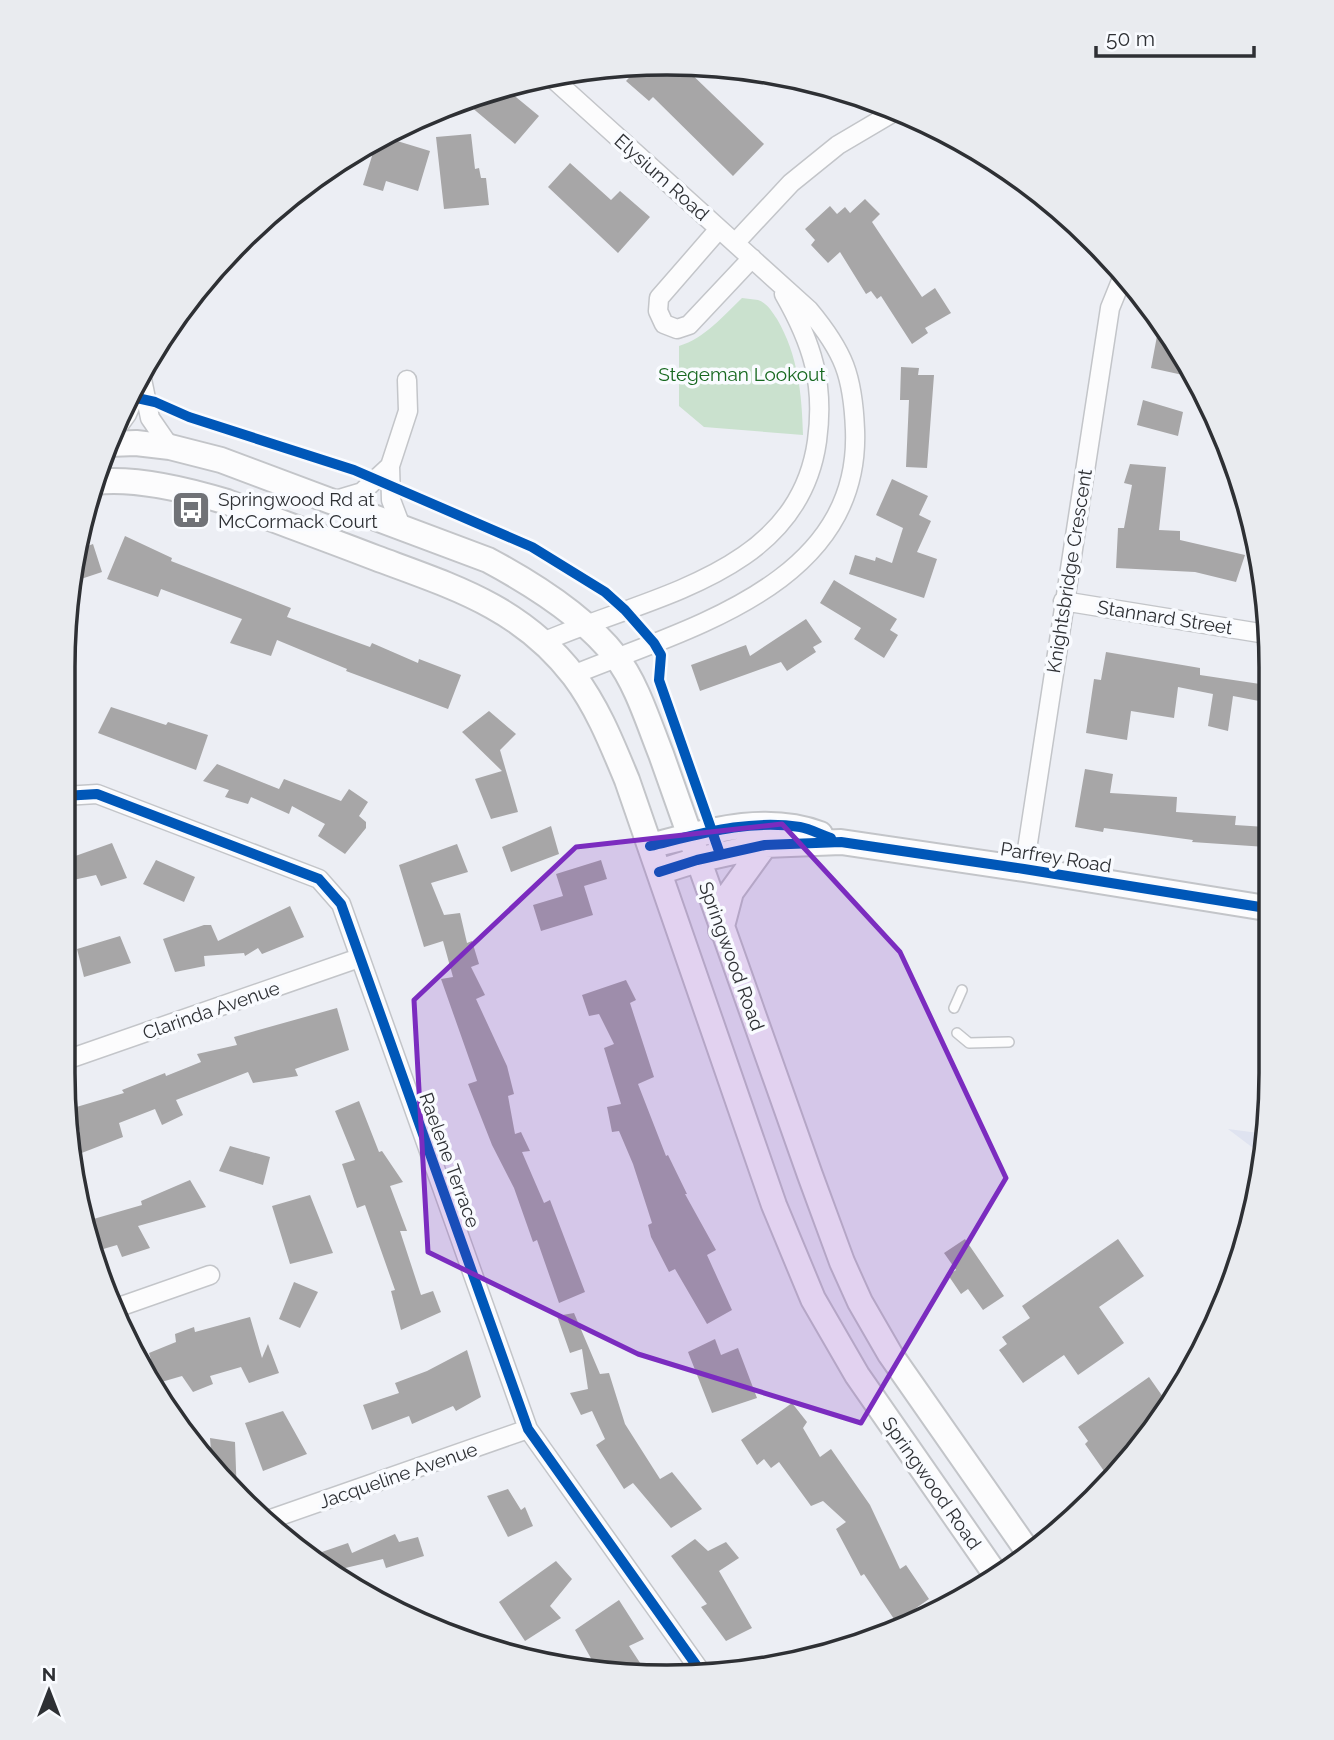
<svg xmlns="http://www.w3.org/2000/svg" width="1334" height="1740" font-family="Raleway,sans-serif">
	<style>
		.built { fill: #dfe3f0 }
		.green { fill: #cae1ce }
		.building { fill: #a7a6a7 }
		.lines { fill: none; stroke-linecap: round; stroke-linejoin: round }
		.lane-casing { stroke: #c3c5c9; stroke-width: 12 }
		.street-casing { stroke: #c3c5c9; stroke-width: 21 }
		.secondary-casing { stroke: #c3c5c9; stroke-width: 28 }
		.lane { stroke: #fcfcfd; stroke-width: 9 }
		.street { stroke: #fcfcfd; stroke-width: 18 }
		.secondary { stroke: #fcfcfd; stroke-width: 24 }
		.cycleway-casing { stroke: #f9fbff; stroke-width: 15 }
		.cycleway { stroke: #0057b8; stroke-width: 10 }
		.marked { fill: #7b2cbf; fill-opacity: 0.2; stroke: #7b2cbf; stroke-width: 5; stroke-linejoin: round }
		.labels { text-anchor: middle; dominant-baseline: central; stroke-width: 7; stroke-linejoin: round; paint-order: stroke }
		.street-label { font-size: 19px; fill: #2e3034; stroke: #f9fbff }
		.park-label { font-size: 19px; fill: #16681f; stroke: #f9fbff }
		.poi-label { font-size: 19px; fill: #2e3034; stroke: #f9fbff; text-anchor: start }
		.rim { fill: none; stroke: #2e3034; stroke-width: 3.5 }
	</style>
	<rect width="100%" height="100%" fill="#eceef4"/>
	<path class="built" d="M 1228,1129 L 1266,1134 L 1265,1157 Z
		M 1103,1490 L 1094,1500 L 1055,1532 L 1050,1525 Z"/>
	<path class="green" d="M 742,298 C 747,299 753,299 758,300 C 767,303 772,312 777,319 C 798,355 802,394 803,435 L 704,427 L 679,406 L 679,346 C 705,338 723,316 742,298 Z"/>
	<path class="building" d="M 667,63 L 681,64 L 764,144 L 733,176 L 653,97 L 649,101 L 626,81 L 640,66 Z
		M 505,88 L 539,116 L 515,144 L 470,106 L 479,96 Z
		M 471,134 L 475,169 L 479,168 L 481,178 L 486,178 L 489,205 L 444,209 L 436,137 Z
		M 384,137 L 430,151 L 418,191 L 386,181 L 383,191 L 363,185 L 377,140 Z
		M 570,163 L 611,200 L 620,191 L 650,217 L 618,253 L 548,187 Z
		M 865,199 L 880,214 L 872,222 L 922,297 L 935,288 L 951,313 L 925,328 L 928,333 L 912,344 L 881,296 L 877,299 L 871,291 L 866,294 L 840,252 L 828,263 L 811,245 L 815,240 L 805,229 L 830,206 L 837,214 L 845,207 L 850,213 Z
		M 1160,320 L 1169,331 L 1192,377 L 1151,368 Z
		M 901,367 L 919,368 L 918,375 L 934,375 L 927,468 L 906,467 L 909,400 L 900,400 Z
		M 1143,400 L 1183,412 L 1178,436 L 1137,425 Z
		M 1130,464 L 1166,467 L 1159,530 L 1180,531 L 1180,540 L 1245,555 L 1236,582 L 1195,572 L 1116,568 L 1118,528 L 1124,528 L 1132,485 L 1124,483 Z
		M 892,479 L 928,496 L 919,515 L 931,521 L 917,552 L 937,559 L 924,598 L 849,574 L 855,555 L 875,561 L 876,557 L 892,563 L 903,528 L 876,515 Z
		M 125,536 L 172,558 L 171,561 L 291,608 L 287,617 L 370,647 L 372,643 L 418,663 L 419,659 L 461,675 L 448,709 L 346,671 L 347,669 L 277,640 L 271,656 L 230,643 L 242,619 L 161,589 L 158,597 L 107,579 Z
		M 93,544 L 102,572 L 72,582 L 77,550 Z
		M 834,580 L 897,619 L 890,630 L 898,635 L 884,658 L 854,639 L 861,628 L 820,603 Z
		M 806,619 L 822,642 L 813,647 L 816,652 L 787,671 L 781,662 L 700,691 L 691,665 L 746,645 L 750,656 Z
		M 1106,652 L 1200,668 L 1200,675 L 1260,684 L 1259,701 L 1233,696 L 1228,731 L 1208,726 L 1213,694 L 1178,687 L 1174,718 L 1131,711 L 1127,740 L 1086,733 L 1094,679 L 1101,680 Z
		M 111,707 L 166,725 L 168,722 L 208,735 L 196,770 L 98,733 Z
		M 489,711 L 516,734 L 500,750 L 518,812 L 491,819 L 475,779 L 502,771 L 462,732 Z
		M 217,764 L 279,789 L 284,779 L 341,801 L 349,789 L 368,802 L 359,816 L 366,822 L 366,828 L 345,854 L 318,836 L 325,824 L 292,806 L 289,814 L 251,797 L 248,804 L 225,797 L 229,790 L 203,781 Z
		M 1085,769 L 1113,774 L 1110,793 L 1177,797 L 1176,812 L 1236,816 L 1235,825 L 1266,827 L 1266,847 L 1192,842 L 1193,840 L 1104,828 L 1103,832 L 1075,827 Z
		M 551,826 L 559,854 L 511,872 L 502,847 Z
		M 112,843 L 127,878 L 101,886 L 96,875 L 64,882 L 64,860 Z
		M 457,844 L 468,872 L 431,883 L 444,915 L 460,913 L 467,943 L 472,941 L 479,964 L 471,967 L 485,995 L 476,999 L 507,1066 L 514,1094 L 508,1096 L 515,1134 L 521,1132 L 530,1151 L 522,1152 L 544,1203 L 550,1200 L 585,1292 L 559,1303 L 537,1240 L 533,1242 L 514,1188 L 492,1145 L 468,1084 L 477,1081 L 441,979 L 453,977 L 443,941 L 424,947 L 399,865 Z
		M 156,860 L 195,877 L 184,902 L 143,884 Z
		M 601,860 L 607,879 L 584,886 L 593,915 L 541,931 L 533,905 L 563,896 L 556,874 Z
		M 290,906 L 304,937 L 262,954 L 258,948 L 245,956 L 244,953 L 204,956 L 205,966 L 175,972 L 163,939 L 204,925 L 211,925 L 218,941 Z
		M 120,936 L 131,963 L 84,977 L 77,949 Z
		M 626,980 L 636,1000 L 630,1003 L 654,1077 L 638,1084 L 666,1156 L 668,1155 L 687,1194 L 685,1194 L 716,1250 L 707,1255 L 732,1310 L 707,1324 L 675,1269 L 669,1272 L 651,1237 L 648,1225 L 652,1223 L 633,1164 L 619,1131 L 612,1132 L 607,1107 L 621,1104 L 604,1048 L 614,1044 L 599,1014 L 589,1016 L 582,995 Z
		M 337,1008 L 349,1050 L 295,1069 L 298,1076 L 253,1083 L 248,1072 L 176,1100 L 183,1115 L 162,1125 L 155,1109 L 119,1123 L 123,1137 L 79,1154 L 72,1143 L 72,1138 L 80,1132 L 73,1108 L 124,1093 L 122,1090 L 165,1073 L 166,1076 L 201,1062 L 197,1054 L 237,1045 L 234,1037 Z
		M 359,1101 L 379,1152 L 382,1151 L 403,1182 L 390,1186 L 407,1231 L 400,1231 L 421,1295 L 433,1291 L 441,1312 L 401,1330 L 391,1291 L 395,1290 L 365,1205 L 357,1208 L 342,1164 L 355,1160 L 335,1111 Z
		M 230,1146 L 270,1157 L 263,1185 L 219,1171 Z
		M 190,1180 L 206,1207 L 138,1226 L 150,1248 L 122,1257 L 117,1245 L 93,1252 L 83,1222 L 142,1205 L 141,1201 Z
		M 310,1195 L 333,1253 L 290,1264 L 272,1206 Z
		M 965,1239 L 1004,1296 L 983,1310 L 968,1289 L 961,1294 L 948,1275 L 956,1270 L 944,1253 Z
		M 1118,1239 L 1144,1276 L 1099,1307 L 1124,1343 L 1078,1375 L 1064,1355 L 1023,1383 L 999,1350 L 1007,1344 L 1002,1337 L 1030,1318 L 1022,1306 Z
		M 294,1282 L 318,1292 L 300,1328 L 279,1319 Z
		M 574,1313 L 600,1374 L 609,1373 L 625,1424 L 660,1479 L 672,1472 L 702,1509 L 671,1528 L 633,1483 L 624,1489 L 596,1445 L 605,1439 L 592,1411 L 581,1415 L 570,1393 L 588,1389 L 582,1349 L 570,1353 L 557,1316 Z
		M 250,1317 L 262,1358 L 268,1344 L 279,1373 L 249,1383 L 241,1367 L 210,1376 L 213,1384 L 193,1392 L 182,1376 L 158,1383 L 149,1353 L 176,1342 L 175,1334 L 194,1327 L 195,1332 Z
		M 715,1339 L 721,1355 L 738,1348 L 757,1398 L 712,1413 L 688,1352 Z
		M 467,1350 L 481,1397 L 456,1411 L 453,1406 L 412,1424 L 409,1416 L 372,1430 L 363,1405 L 399,1393 L 395,1383 L 427,1371 Z
		M 1149,1377 L 1170,1407 L 1139,1446 L 1104,1471 L 1085,1444 L 1088,1441 L 1078,1427 Z
		M 792,1403 L 807,1422 L 803,1428 L 820,1457 L 831,1449 L 870,1505 L 900,1569 L 906,1565 L 929,1599 L 896,1622 L 864,1574 L 861,1576 L 836,1529 L 846,1522 L 823,1501 L 811,1506 L 779,1462 L 771,1468 L 764,1459 L 757,1465 L 741,1440 Z
		M 283,1411 L 307,1454 L 263,1471 L 245,1423 Z
		M 210,1438 L 235,1442 L 237,1497 L 212,1463 Z
		M 508,1489 L 521,1510 L 525,1507 L 533,1526 L 508,1537 L 487,1496 Z
		M 395,1534 L 399,1542 L 418,1537 L 424,1556 L 386,1568 L 383,1559 L 337,1570 L 316,1554 L 348,1543 L 352,1553 Z
		M 695,1539 L 708,1551 L 726,1542 L 739,1558 L 719,1571 L 752,1628 L 726,1641 L 701,1607 L 707,1604 L 671,1556 Z
		M 556,1561 L 572,1579 L 550,1606 L 561,1618 L 525,1641 L 499,1602 Z
		M 619,1600 L 644,1639 L 629,1646 L 646,1672 L 597,1669 L 575,1630 Z"/>
	<g class="lines">
		<g class="lane-casing">
			<path id="lane" d="M 954,1008 L 962,990
				M 957,1033 L 969,1043 L 1009,1042"/>
		</g>
		<g class="street-casing">
			<path id="street" d="M 549,75 L 809,310 C 844,352 853,376 855,430 C 861,585 687,628 573,675
				M 719,229 L 659,298 L 658,311 L 664,324 L 677,329 L 689,325 L 752,258
				M 735,243 L 791,183 L 838,145 L 899,109
				M 142,379 L 150,418 L 170,447
				M 112,435 L 127,414 L 141,381
				M 332,501 L 362,492 L 390,466
				M 402,529 L 391,500 L 390,466 L 408,411 L 407,380
				M 1063,601 L 1266,634
				M 543,642 C 647,596 798,576 817,441 C 825,383 812,343 784,294
				M 64,796 L 97,794 L 319,879 L 341,904 L 528,1429 L 704,1676
				M 1024,869 L 1110,308 L 1123,276
				M 63,1061 L 359,958
				M 116,1308 L 210,1275
				M 268,1520 L 528,1429"/>
		</g>
		<g class="secondary-casing">
			<path id="secondary" d="M 109,444 L 136,443 L 170,447 L 221,460 L 488,560 C 531,583 586,618 616,657 C 636,682 649,724 661,754 L 810,1175 L 842,1262 L 860,1302 L 890,1354 L 1029,1553
				M 94,482 C 135,477 188,490 227,502 C 277,521 327,539 376,558 C 454,587 521,607 574,676 C 598,708 612,744 627,780 L 774,1205 L 813,1299 L 857,1375 L 998,1578
				M 650,846 C 705,832 765,813 820,834
				M 659,872 L 697,860 L 765,845 L 841,842 L 1024,869 L 1266,908
				M 721,930 L 731,892 L 765,845"/>
		</g>
		<use href="#lane" class="lane"/>
		<use href="#street" class="street"/>
		<use href="#secondary" class="secondary"/>
		<g class="cycleway-casing">
			<path id="cycleway" d="M 128,396 L 155,402 L 189,417 L 354,470 L 532,547 L 605,592 L 625,610 L 654,643 L 661,655 L 659,680 L 720,854
				M 64,796 L 97,794 L 319,879 L 341,904 L 528,1429 L 704,1676
				M 650,846 C 700,834 749,819 800,827 C 811,829 821,835 831,838
				M 659,872 L 697,860 L 765,845 L 841,842 L 1024,869 L 1266,908"/>
		</g>
		<use href="#cycleway" class="cycleway"/>
	</g>
	<path class="marked" d="M 782,824 L 900,952 L 1006,1178 L 861,1423 L 638,1354 L 428,1252 L 414,1000 L 576,847 Z"/>
	<defs>
		<g id="bus-square" transform="scale(2.0125)"><rect x="-9" y="-9" width="18" height="18" rx="4" fill="#707277" stroke="#f9fbff"/><path d="M-5-6H5V4H4V6H2V4H-2V6H-4V4H-5ZM-3.5-4V0h7V-4ZM-3.5 1.2v1.5H-2V1.2ZM2 1.2v1.5H3.5V1.2Z" fill="#fff"/></g>
	</defs>
	<g fill-rule="evenodd">
		<use href="#bus-square" x="191" y="510"/>
	</g>
	<g class="labels">
		<g class="street-label">
			<text transform="translate(662 177) rotate(42)">Elysium Road</text>
			<text transform="translate(1069 571) rotate(-81)">Knightsbridge Crescent</text>
			<text transform="translate(1165 617) rotate(9)">Stannard Street</text>
			<text transform="translate(1056 857) rotate(9)">Parfrey Road</text>
			<text transform="translate(732 956) rotate(70)">Springwood Road</text>
			<text transform="translate(211 1010) rotate(-19)">Clarinda Avenue</text>
			<text transform="translate(450 1160) rotate(70)">Raelene Terrace</text>
			<text transform="translate(398 1475) rotate(-19)">Jacqueline Avenue</text>
			<text transform="translate(932 1483) rotate(55)">Springwood Road</text>
		</g>
		<g class="park-label">
			<text x="742" y="374">Stegeman Lookout</text>
		</g>
		<g class="poi-label">
			<text x="218" y="499">Springwood Rd at<tspan x="218" dy="22">McCormack Court</tspan></text>
		</g>
	</g>
	<path d="M0 0H1334V1740H0ZM667 75H667A592 592 0 0 1 1259 667V1073A592 592 0 0 1 667 1665H667A592 592 0 0 1 75 1073V667A592 592 0 0 1 667 75Z" fill="#e9ebef" fill-rule="evenodd"/>
	<path class="rim" d="M667 75H667A592 592 0 0 1 1259 667V1073A592 592 0 0 1 667 1665H667A592 592 0 0 1 75 1073V667A592 592 0 0 1 667 75Z"/>
	<g transform="translate(49 1691)" stroke="#f9fbff" stroke-width="5" paint-order="stroke">
	<path d="M0-5L12 26L0 18L-12 26Z" fill="#2e3034"/>
	<text y="-10" font-size="19" font-weight="bold" text-anchor="middle" fill="#2e3034">N</text>
	</g>
	<path d="M1096 46v10h158v-10" fill="none" stroke="#2e3034" stroke-width="3.5"/>
	<text x="1106" y="46" font-size="21" fill="#2e3034" stroke="#f9fbff" stroke-width="5" paint-order="stroke">50 m</text>
</svg>
